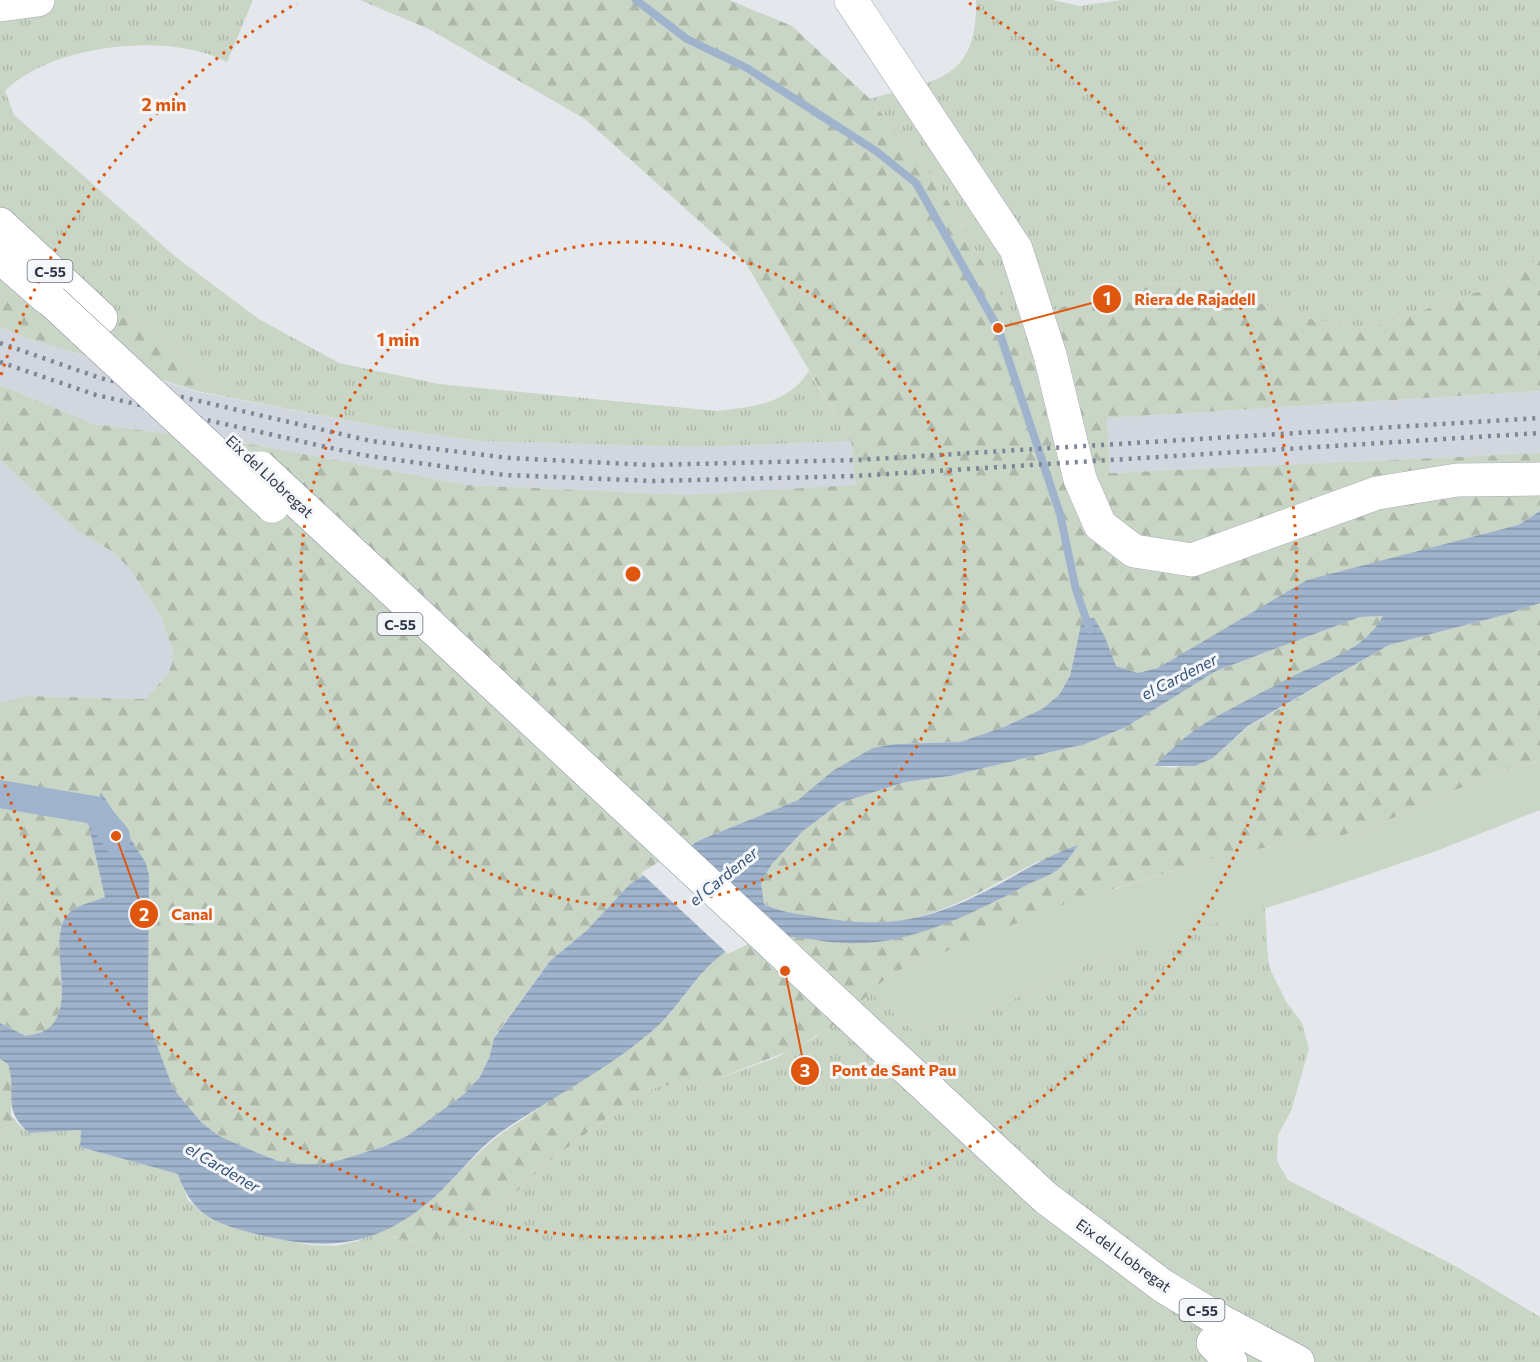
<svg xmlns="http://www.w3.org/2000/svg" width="1540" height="1362" font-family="Commissioner,sans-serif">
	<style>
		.built { fill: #d2d6de }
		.grass { fill: url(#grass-tufts) }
		.forest { fill: url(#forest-firs) }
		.garden { fill: #c9d6c5 }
		.water { fill: url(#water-rules) }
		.pier { fill: #e4e7ec }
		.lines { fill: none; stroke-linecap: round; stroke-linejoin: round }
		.stream { stroke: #9fb4cc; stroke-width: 8 }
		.canal { stroke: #9fb4cc; stroke-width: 28 }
		.secondary-casing { stroke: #a9aeb7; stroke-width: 34 }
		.highway-casing { stroke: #8b94a3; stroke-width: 34 }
		.secondary { stroke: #fff; stroke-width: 33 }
		.highway { stroke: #fff; stroke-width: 33 }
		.rail { stroke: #7d8696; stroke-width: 4.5; stroke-dasharray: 3 6; stroke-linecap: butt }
		.highway-bridge-casing { stroke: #8b94a3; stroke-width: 34; stroke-linecap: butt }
		.highway-bridge { stroke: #fff; stroke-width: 33 }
		.ring { fill: none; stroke: #df570f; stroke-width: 3; stroke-dasharray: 3 6 }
		.labels { text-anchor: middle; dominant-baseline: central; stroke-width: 6; stroke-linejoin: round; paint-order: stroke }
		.shield { fill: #f4f6f9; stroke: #676e7b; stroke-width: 1.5 }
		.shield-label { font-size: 14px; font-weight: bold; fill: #2b3445 }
		.street-label { font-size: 15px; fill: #2b3445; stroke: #f4f6f9 }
		.water-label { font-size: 16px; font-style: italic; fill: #34527a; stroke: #f4f6f9 }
		.centre { fill: #df570f; stroke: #f4f6f9; stroke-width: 3 }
		.ring-label { font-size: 18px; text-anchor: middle; font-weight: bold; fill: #df570f; stroke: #f4f6f9; stroke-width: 6; stroke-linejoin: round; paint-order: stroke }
		.leader { fill: none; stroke: #df570f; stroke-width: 2 }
		.callout-dot { fill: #df570f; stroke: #f4f6f9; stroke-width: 2 }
		.mark-label { font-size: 18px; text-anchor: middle; font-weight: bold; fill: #fff }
		.callout-label { font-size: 16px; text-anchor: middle; font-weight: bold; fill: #df570f; stroke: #f4f6f9; stroke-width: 6; stroke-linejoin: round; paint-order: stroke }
	</style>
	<defs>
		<pattern id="grass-tufts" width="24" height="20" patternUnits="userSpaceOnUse" patternTransform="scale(1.5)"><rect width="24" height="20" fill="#c9d6c5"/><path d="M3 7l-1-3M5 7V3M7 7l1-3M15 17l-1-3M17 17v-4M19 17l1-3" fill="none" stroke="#adb8ab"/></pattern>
		<pattern id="forest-firs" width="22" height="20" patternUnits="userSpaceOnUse" patternTransform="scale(1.5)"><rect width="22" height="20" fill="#c9d6c5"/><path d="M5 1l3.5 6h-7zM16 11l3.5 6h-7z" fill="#adb8ab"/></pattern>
		<pattern id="water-rules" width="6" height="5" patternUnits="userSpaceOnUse" patternTransform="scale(1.5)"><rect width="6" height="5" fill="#9fb4cc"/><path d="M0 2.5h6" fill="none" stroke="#8293a7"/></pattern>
	</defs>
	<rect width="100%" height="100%" fill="#e4e7ec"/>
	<path class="built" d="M 0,327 L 28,338 L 197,392 L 388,428 L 479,441 L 696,447 L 851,441 L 856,486 L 687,495 L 467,485 L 256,445 L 94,424 L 0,385 Z
		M 1540,391 L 1540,453 L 1110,473 L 1107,418 Z
		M 0,460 L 75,529 L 113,552 L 130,569 L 162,619 L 173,652 L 172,663 L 168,674 L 145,699 L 26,696 L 0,703 Z"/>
	<path class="grass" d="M 0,0 L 253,0 L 227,62 C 170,31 51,44 5,91 L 14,115 L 177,258 L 259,319 L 339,363 L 439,384 L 717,411 C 753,407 788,404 809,371 L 851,441 L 696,447 L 479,441 L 388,428 L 227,397 L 149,325 L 72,302 L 8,293 L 0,286 Z
		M 976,0 L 1052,0 L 1080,6 L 1121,0 L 1540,0 L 1540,258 L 1507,282 L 1371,328 C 1299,327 1235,284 1162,283 C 1121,282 1055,311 1013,324 L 1008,308 L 938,183 L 870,99 C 934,80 978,82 976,0 Z
		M 1265,907 L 1268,959 L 1271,971 L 1287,1003 L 1302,1023 L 1309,1049 L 1291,1111 L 1278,1135 L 1277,1161 L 1288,1180 L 1459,1268 L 1540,1317 L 1540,1362 L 0,1362 L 0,1129 L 19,1125 L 29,1133 L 81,1130 L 80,1147 L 178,1174 L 188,1200 L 203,1213 L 241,1230 L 264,1236 L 310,1245 L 335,1246 L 358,1241 L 378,1232 L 413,1242 L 456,1231 L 514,1194 L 548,1162 L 640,1093 L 661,1086 L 708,1082 L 775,1058 L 814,1038 L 854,1008 L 870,991 L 911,1029 L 974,1018 L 1087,964 Z"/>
	<path class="forest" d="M 360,0 L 729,0 L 792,26 L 870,99 L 938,183 L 1008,308 L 1013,324 C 1055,311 1121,282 1162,283 C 1235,284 1299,327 1371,328 L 1507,282 L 1540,258 L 1540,391 L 1107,418 L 1110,473 L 1540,453 L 1540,511 L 1518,525 L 1237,623 L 1159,668 L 1138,673 L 1116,666 L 1105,637 L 1079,634 L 1070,676 L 1059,695 L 1042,709 L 1004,727 L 960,742 L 895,744 L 816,786 L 798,800 L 700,840 L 630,884 L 586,931 L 550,961 L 494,1037 L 489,1058 L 480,1077 L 463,1095 L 407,1136 L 385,1146 L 344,1159 L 323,1164 L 301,1164 L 278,1161 L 258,1153 L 219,1136 L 201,1122 L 173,1088 L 148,1021 L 149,874 L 146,863 L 101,792 L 89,827 L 106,897 C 96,901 80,904 71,911 C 41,936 83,1010 44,1031 C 39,1034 32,1034 26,1036 L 0,1023 L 0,703 L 26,696 L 145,699 L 168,674 L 172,663 L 173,652 L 162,619 L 130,569 L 113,552 L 75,529 L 0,460 L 0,385 L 94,424 L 256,445 L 467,485 L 687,495 L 856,485 L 851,441 L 745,262 L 585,119 L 429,29 Z
		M 0,286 L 8,293 L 72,302 L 149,325 L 227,397 L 197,391 L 28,338 L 0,327 Z
		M 1540,603 L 1540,760 L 1494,773 L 1362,832 L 1228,854 L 1113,889 L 912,965 L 893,973 L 835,1024 L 794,1049 L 708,1082 L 661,1086 L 640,1093 L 548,1162 L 514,1194 L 456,1231 L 435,1239 L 414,1242 L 378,1232 C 399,1221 422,1209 440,1192 C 466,1167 487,1140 519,1122 L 668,1016 L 712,961 L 735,945 L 775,934 L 842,943 L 916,933 L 998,900 L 1060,868 L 1039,861 C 959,902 916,936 820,918 C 798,914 784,913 763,903 L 761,882 L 772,864 L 803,831 L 840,803 L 905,782 L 950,776 L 1085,744 L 1126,727 L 1216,671 L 1360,617 L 1384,616 L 1372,634 L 1354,649 L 1294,676 L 1208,722 L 1155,766 L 1174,768 L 1213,758 L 1248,727 L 1389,645 L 1508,614 Z
		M 0,1059 L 8,1064 L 12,1077 L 11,1115 L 19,1125 L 0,1129 Z"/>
	<path class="garden" d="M 1540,760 L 1540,810 L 1439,850 L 1320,891 L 1087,964 L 974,1018 L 911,1029 L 870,991 L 893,973 L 912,965 L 1062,905 L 1228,854 L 1362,832 L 1494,773 Z"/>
	<path class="water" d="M 1540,511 L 1540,603 L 1508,614 L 1389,645 L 1248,726 L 1213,758 L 1195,766 L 1154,766 C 1171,750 1187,734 1207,722 C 1235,706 1265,691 1293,676 C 1327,659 1364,651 1383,616 L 1360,617 L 1216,671 L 1126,727 L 1085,744 L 950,776 L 905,782 L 840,803 L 803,831 L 772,864 L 761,882 L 764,904 C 782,912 792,913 811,916 C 877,928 920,924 980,894 C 1013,878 1043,857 1078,845 C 1073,852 1068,860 1062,866 C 1054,874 1039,879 1029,884 C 973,913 908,947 843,943 C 805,941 770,926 733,947 C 698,967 682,1006 652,1031 C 607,1070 551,1098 501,1132 C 478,1148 460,1173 440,1192 C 380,1248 328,1253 252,1233 C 213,1223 191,1213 178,1174 L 80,1147 L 81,1130 L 29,1133 C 0,1106 18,1096 8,1064 L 0,1059 L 0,1023 L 26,1036 C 32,1034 39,1034 44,1031 C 83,1009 41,936 71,911 C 80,904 96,901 105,897 L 89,827 L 101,792 L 146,863 L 149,875 L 148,1021 L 173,1088 L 201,1122 L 219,1136 L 258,1153 L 278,1161 L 301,1164 L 323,1164 L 344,1159 L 385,1146 L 407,1136 L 463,1095 L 480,1077 L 489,1058 L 494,1038 L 550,961 L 586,931 L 630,884 L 700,840 L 798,800 L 834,770 L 873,748 L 895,744 L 960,742 L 1004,727 L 1042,709 L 1059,695 L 1070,676 L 1082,620 L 1094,618 L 1105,637 L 1116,666 L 1138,673 L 1158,668 L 1307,580 L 1518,525 Z"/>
	<path class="pier" d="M 687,845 L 756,940 L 728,954 L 641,873 Z"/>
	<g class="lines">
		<path class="stream" d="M 636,0 L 687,39 L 747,68 L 876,151 L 916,183 L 998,328 L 1060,514 L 1076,590 L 1090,630"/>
		<path class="canal" d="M 0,794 L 94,810 L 116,836 L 116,840"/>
		<g class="secondary-casing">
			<path id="secondary" d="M 851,0 L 1016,249 L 1050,355 L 1080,479 L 1100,525 L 1134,551 L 1192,560 L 1377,493 L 1457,480 L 1540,479
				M 0,5 L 38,0"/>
		</g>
		<g class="highway-casing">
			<path id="highway" d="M 0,224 L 101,318
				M 0,257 L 46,297
				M 304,508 L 1046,1198 L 1163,1286 L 1221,1321 L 1298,1362
				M 1213,1343 L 1231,1362"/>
		</g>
		<use href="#secondary" class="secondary"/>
		<use href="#highway" class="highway"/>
		<path class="rail" d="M 0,343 L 100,378 L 371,441 L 509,458 L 650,465 L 857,460 L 1540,418
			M 0,362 L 96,395 L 362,455 L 505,475 L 654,481 L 856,476 L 1540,433"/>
		<g class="highway-bridge-casing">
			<path id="highway-bridge" d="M 52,301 L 272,506
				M 261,468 L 304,508"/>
		</g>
		<use href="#highway-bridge" class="highway-bridge"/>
	</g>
	<g class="ring">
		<circle cx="633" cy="574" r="332"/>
		<path d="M1 375A663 663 0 0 1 297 3M969 3A663 663 0 1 1 1 773"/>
	</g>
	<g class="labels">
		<g class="shield">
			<rect x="27.5" y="260" width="45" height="22" rx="4.5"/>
			<rect x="377.5" y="613" width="45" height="22" rx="4.5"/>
			<rect x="1179.5" y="1299" width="45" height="22" rx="4.5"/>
		</g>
		<g class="shield-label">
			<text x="50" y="271">C-55</text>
			<text x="400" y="624">C-55</text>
			<text x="1202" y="1310">C-55</text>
		</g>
		<g class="street-label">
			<text transform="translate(270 476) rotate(43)">Eix del Llobregat</text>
			<text transform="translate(1124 1255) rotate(36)">Eix del Llobregat</text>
		</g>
		<g class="water-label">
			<text transform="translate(1179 676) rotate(-27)">el Cardener</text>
			<text transform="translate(723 876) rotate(-39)">el Cardener</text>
			<text transform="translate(223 1167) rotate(30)">el Cardener</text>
		</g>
	</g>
	<circle cx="633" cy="574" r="9" class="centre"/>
	<g class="ring-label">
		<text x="164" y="111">2 min</text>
		<text x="398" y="346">1 min</text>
	</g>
	<path class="leader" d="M998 328L1107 299M116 836L144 914M785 971L805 1071"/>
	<g class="callout-dot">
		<circle cx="998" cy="328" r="6"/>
		<circle cx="116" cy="836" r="6"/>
		<circle cx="785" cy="971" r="6"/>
		<circle cx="1107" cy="299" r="15"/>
		<circle cx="144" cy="914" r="15"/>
		<circle cx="805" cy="1071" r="15"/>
	</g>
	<g class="mark-label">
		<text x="1107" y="305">1</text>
		<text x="144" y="921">2</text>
		<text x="805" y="1077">3</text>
	</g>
	<g class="callout-label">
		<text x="1195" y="305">Riera de Rajadell</text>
		<text x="192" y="920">Canal</text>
		<text x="894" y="1076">Pont de Sant Pau</text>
	</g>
</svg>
